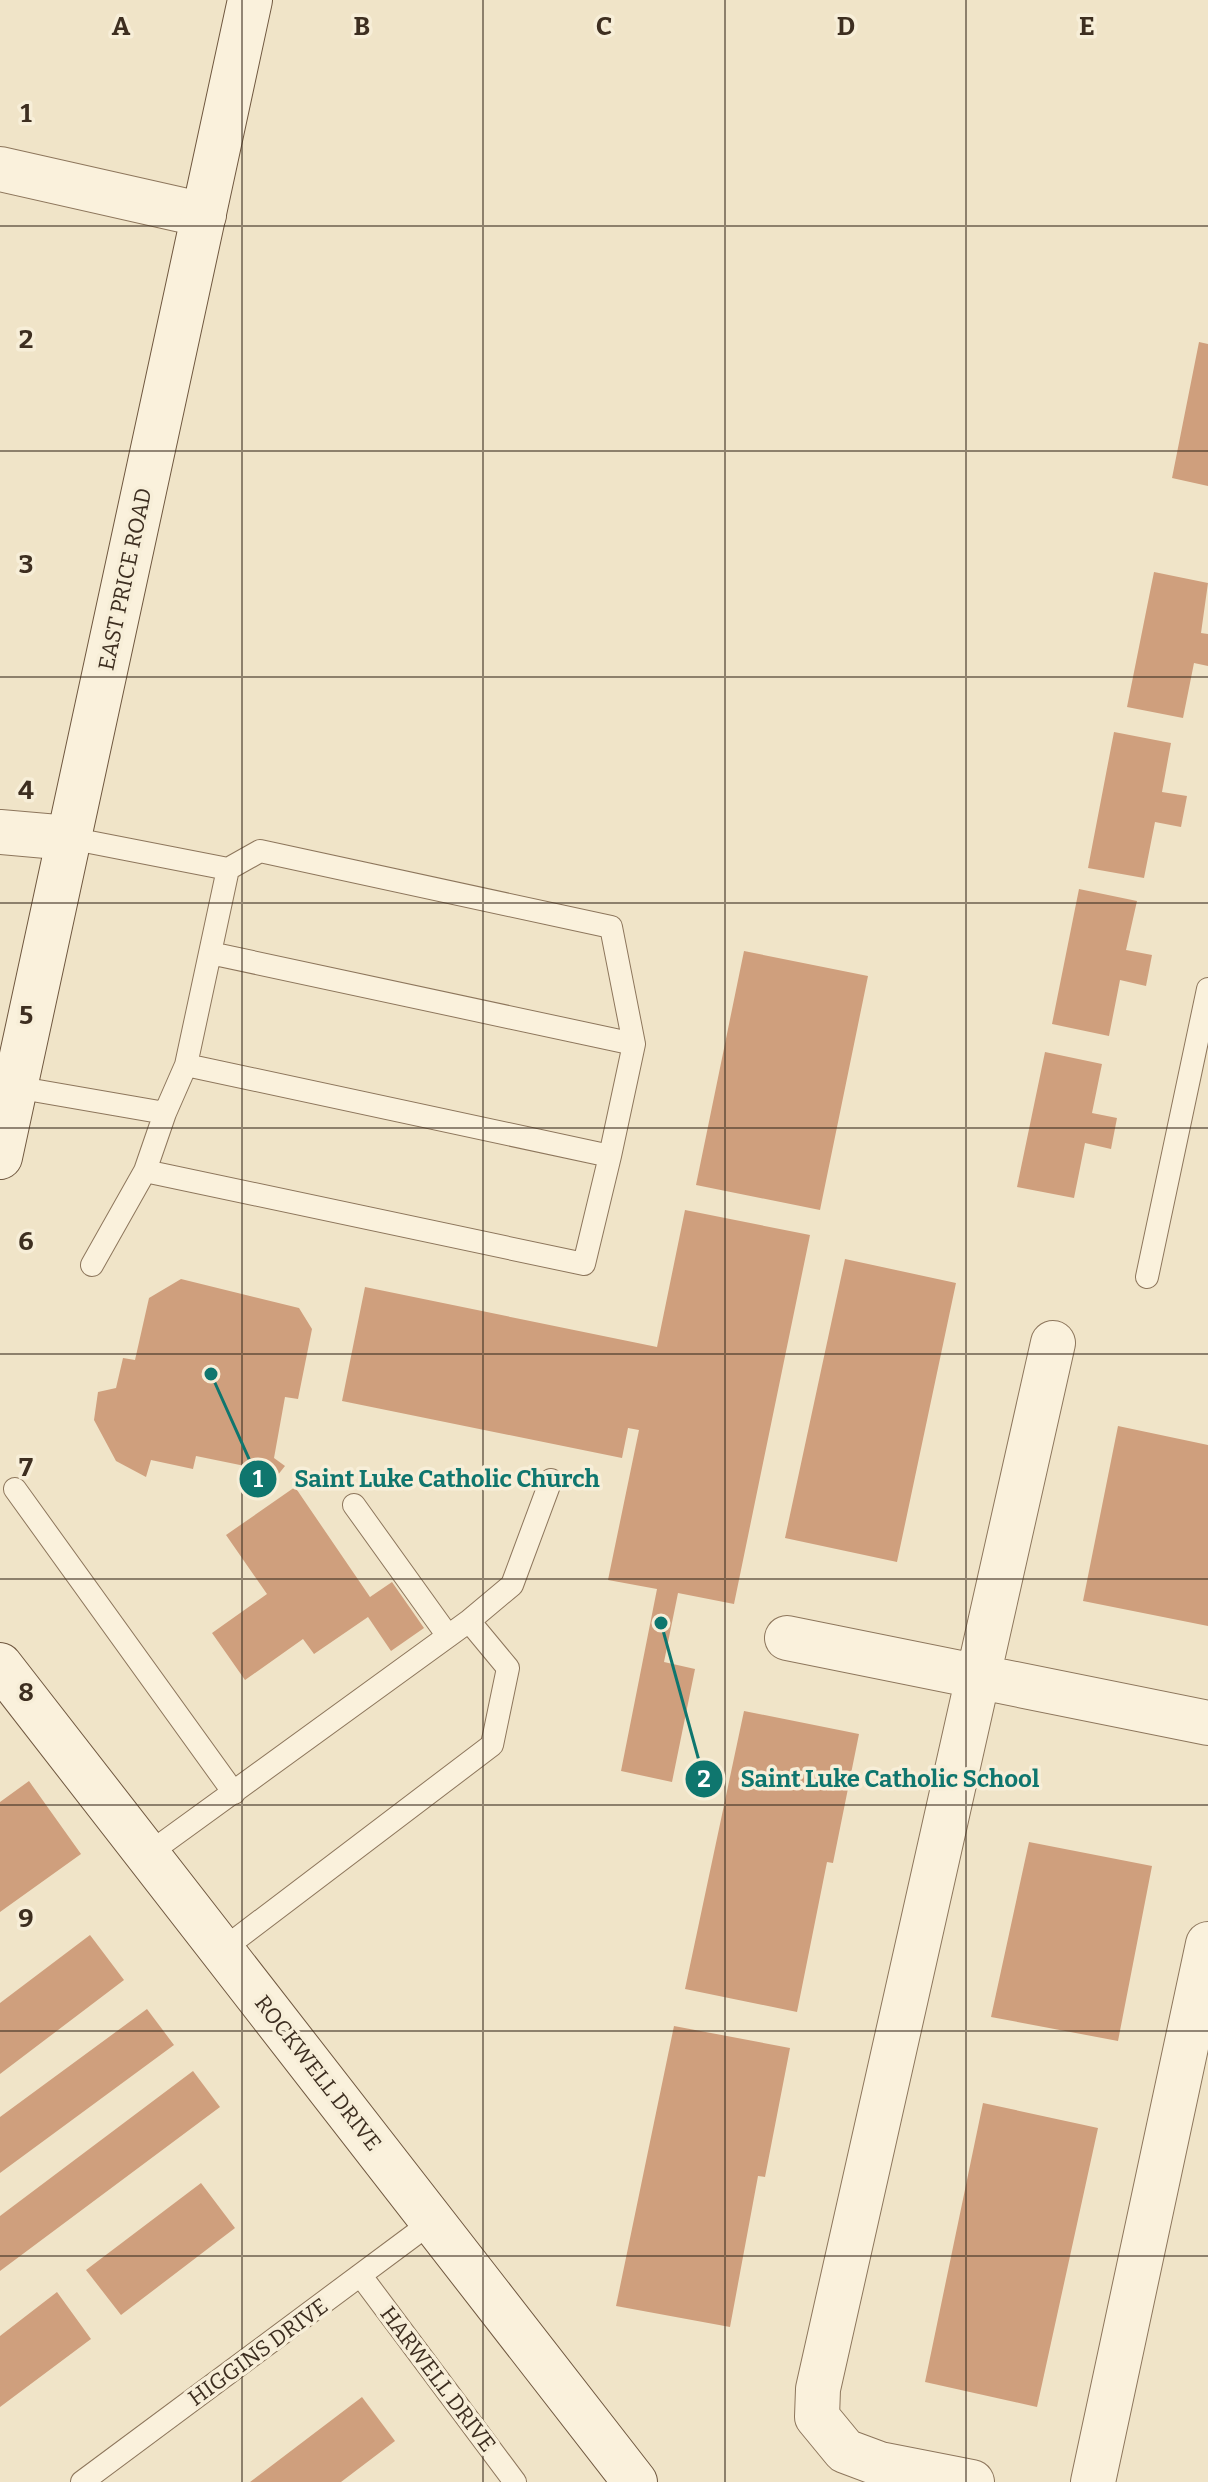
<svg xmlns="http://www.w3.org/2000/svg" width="1208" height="2482" font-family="Bitter,serif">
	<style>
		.building { fill: #cf9f7d }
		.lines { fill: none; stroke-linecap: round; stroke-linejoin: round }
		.lane-casing { stroke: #8d765c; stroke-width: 24 }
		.street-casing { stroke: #8d765c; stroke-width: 46 }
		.secondary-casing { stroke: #6f573f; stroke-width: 46 }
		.lane { stroke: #faf1dc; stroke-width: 22 }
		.street { stroke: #faf1dc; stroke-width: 44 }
		.secondary { stroke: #faf1dc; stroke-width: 44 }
		.grid { fill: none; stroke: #3d2e20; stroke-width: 2; stroke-opacity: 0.55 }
		.labels { text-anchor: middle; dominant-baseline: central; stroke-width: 7; stroke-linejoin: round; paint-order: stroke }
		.street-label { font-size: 22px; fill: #3d2e20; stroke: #f7eed8 }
		.grid-label { font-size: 26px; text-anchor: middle; font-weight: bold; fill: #3d2e20; stroke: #f7eed8; stroke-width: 7; stroke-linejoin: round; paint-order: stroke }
		.leader { fill: none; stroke: #0f766e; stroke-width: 3 }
		.callout-dot { fill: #0f766e; stroke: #f7eed8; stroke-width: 3 }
		.mark-label { font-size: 24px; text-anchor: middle; font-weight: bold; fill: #fff }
		.callout-label { font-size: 24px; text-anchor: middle; font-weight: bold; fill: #0f766e; stroke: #f7eed8; stroke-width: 7; stroke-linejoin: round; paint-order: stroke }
	</style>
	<rect width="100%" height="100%" fill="#f0e4c8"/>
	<path class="building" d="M 1199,342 L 1208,344 L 1208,486 L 1172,478 Z
		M 1154,572 L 1208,583 L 1201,633 L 1208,634 L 1208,666 L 1194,663 L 1183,718 L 1127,707 Z
		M 1114,732 L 1171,743 L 1162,792 L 1187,796 L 1181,827 L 1155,822 L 1144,878 L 1088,868 Z
		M 1079,889 L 1137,901 L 1126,950 L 1152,955 L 1146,986 L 1120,980 L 1109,1036 L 1052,1024 Z
		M 744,951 L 868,976 L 820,1210 L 696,1185 Z
		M 1045,1052 L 1102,1064 L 1092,1113 L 1117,1118 L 1111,1149 L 1085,1143 L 1074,1198 L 1017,1187 Z
		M 685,1210 L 810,1235 L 734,1604 L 678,1593 L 664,1662 L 695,1669 L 672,1782 L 621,1771 L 657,1589 L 608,1580 L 639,1430 L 628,1428 L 622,1458 L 342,1401 L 365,1287 L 657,1347 Z
		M 845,1259 L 956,1283 L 897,1562 L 785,1538 Z
		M 181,1279 L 299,1308 L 312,1329 L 298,1399 L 285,1397 L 274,1458 L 285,1466 L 269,1486 L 260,1469 L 196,1456 L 193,1469 L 151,1460 L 146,1477 L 116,1461 L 94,1420 L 98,1392 L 116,1388 L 123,1358 L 135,1360 L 149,1298 Z
		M 1118,1426 L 1208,1445 L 1208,1626 L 1083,1601 Z
		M 295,1487 L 370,1597 L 392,1582 L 424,1628 L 391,1651 L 368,1617 L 314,1654 L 303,1639 L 245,1680 L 212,1633 L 267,1594 L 226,1535 Z
		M 744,1711 L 859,1734 L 833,1863 L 827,1862 L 797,2012 L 685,1989 Z
		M 29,1781 L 81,1854 L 0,1912 L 0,1802 Z
		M 1029,1842 L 1152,1866 L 1118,2041 L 991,2017 Z
		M 90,1935 L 124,1980 L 0,2074 L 0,2003 Z
		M 147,2009 L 174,2045 L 0,2173 L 0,2117 Z
		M 674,2026 L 790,2048 L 765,2177 L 758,2176 L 730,2327 L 616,2306 Z
		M 193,2071 L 220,2107 L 0,2271 L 0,2216 Z
		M 983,2103 L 1098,2128 L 1037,2407 L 925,2382 Z
		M 201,2183 L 235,2228 L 121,2315 L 86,2270 Z
		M 57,2292 L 91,2339 L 0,2407 L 0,2336 Z
		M 362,2397 L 395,2441 L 341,2482 L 250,2482 Z"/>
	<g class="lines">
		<g class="lane-casing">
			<path id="lane" d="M 228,869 L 260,851 L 611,927 L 634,1044
				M 210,953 L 634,1044 L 610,1156
				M 15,1087 L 165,1113 L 186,1065 L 228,869 L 69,838
				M 145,1171 L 584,1264 L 610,1156 L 186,1065
				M 92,1265 L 145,1171 L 165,1113
				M 1147,1277 L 1208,989
				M 15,1489 L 234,1793
				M 354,1505 L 448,1636
				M 469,1621 L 512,1585 L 551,1480
				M 148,1854 L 469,1621 L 508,1668 L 492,1745 L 222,1950
				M 361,2276 L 515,2482
				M 82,2482 L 433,2221"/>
		</g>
		<g class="street-casing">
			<path id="street" d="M 0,169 L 204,215
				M 0,832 L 69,838
				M 787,1638 L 1208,1723
				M 972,2482 L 880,2464 L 845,2451 L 817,2417 L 818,2389 L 1053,1343
				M 1093,2482 L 1208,1944"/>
		</g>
		<g class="secondary-casing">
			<path id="secondary" d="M 0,1157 L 250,0
				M 0,1665 L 635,2482"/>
		</g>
		<use href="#lane" class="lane"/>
		<use href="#street" class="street"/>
		<use href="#secondary" class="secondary"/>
	</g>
	<path class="grid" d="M 242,0 L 242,2482M 483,0 L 483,2482M 725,0 L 725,2482M 966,0 L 966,2482M 0,226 L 1208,226M 0,451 L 1208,451M 0,677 L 1208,677M 0,903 L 1208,903M 0,1128 L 1208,1128M 0,1354 L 1208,1354M 0,1579 L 1208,1579M 0,1805 L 1208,1805M 0,2031 L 1208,2031M 0,2256 L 1208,2256"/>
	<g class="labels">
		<g class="street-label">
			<text transform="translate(125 579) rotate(-78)">EAST PRICE ROAD</text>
			<text transform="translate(318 2073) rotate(52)">ROCKWELL DRIVE</text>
			<text transform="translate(258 2352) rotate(-36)">HIGGINS DRIVE</text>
			<text transform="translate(438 2379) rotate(53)">HARWELL DRIVE</text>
		</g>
	</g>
	<g class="grid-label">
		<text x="121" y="35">A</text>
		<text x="362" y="35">B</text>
		<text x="604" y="35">C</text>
		<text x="846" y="35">D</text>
		<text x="1087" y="35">E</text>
		<text x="26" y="122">1</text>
		<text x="26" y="348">2</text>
		<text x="26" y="573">3</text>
		<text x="26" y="799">4</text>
		<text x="26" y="1024">5</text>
		<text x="26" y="1250">6</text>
		<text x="26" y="1476">7</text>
		<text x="26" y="1701">8</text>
		<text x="26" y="1927">9</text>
	</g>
	<path class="leader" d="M211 1374L258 1479M661 1623L704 1779"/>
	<g class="callout-dot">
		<circle cx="211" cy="1374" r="8"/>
		<circle cx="661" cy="1623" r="8"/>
		<circle cx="258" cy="1479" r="20"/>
		<circle cx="704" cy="1779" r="20"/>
	</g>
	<g class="mark-label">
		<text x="258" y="1487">1</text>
		<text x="704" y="1787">2</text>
	</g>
	<g class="callout-label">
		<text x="447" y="1487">Saint Luke Catholic Church</text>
		<text x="890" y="1787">Saint Luke Catholic School</text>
	</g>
</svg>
